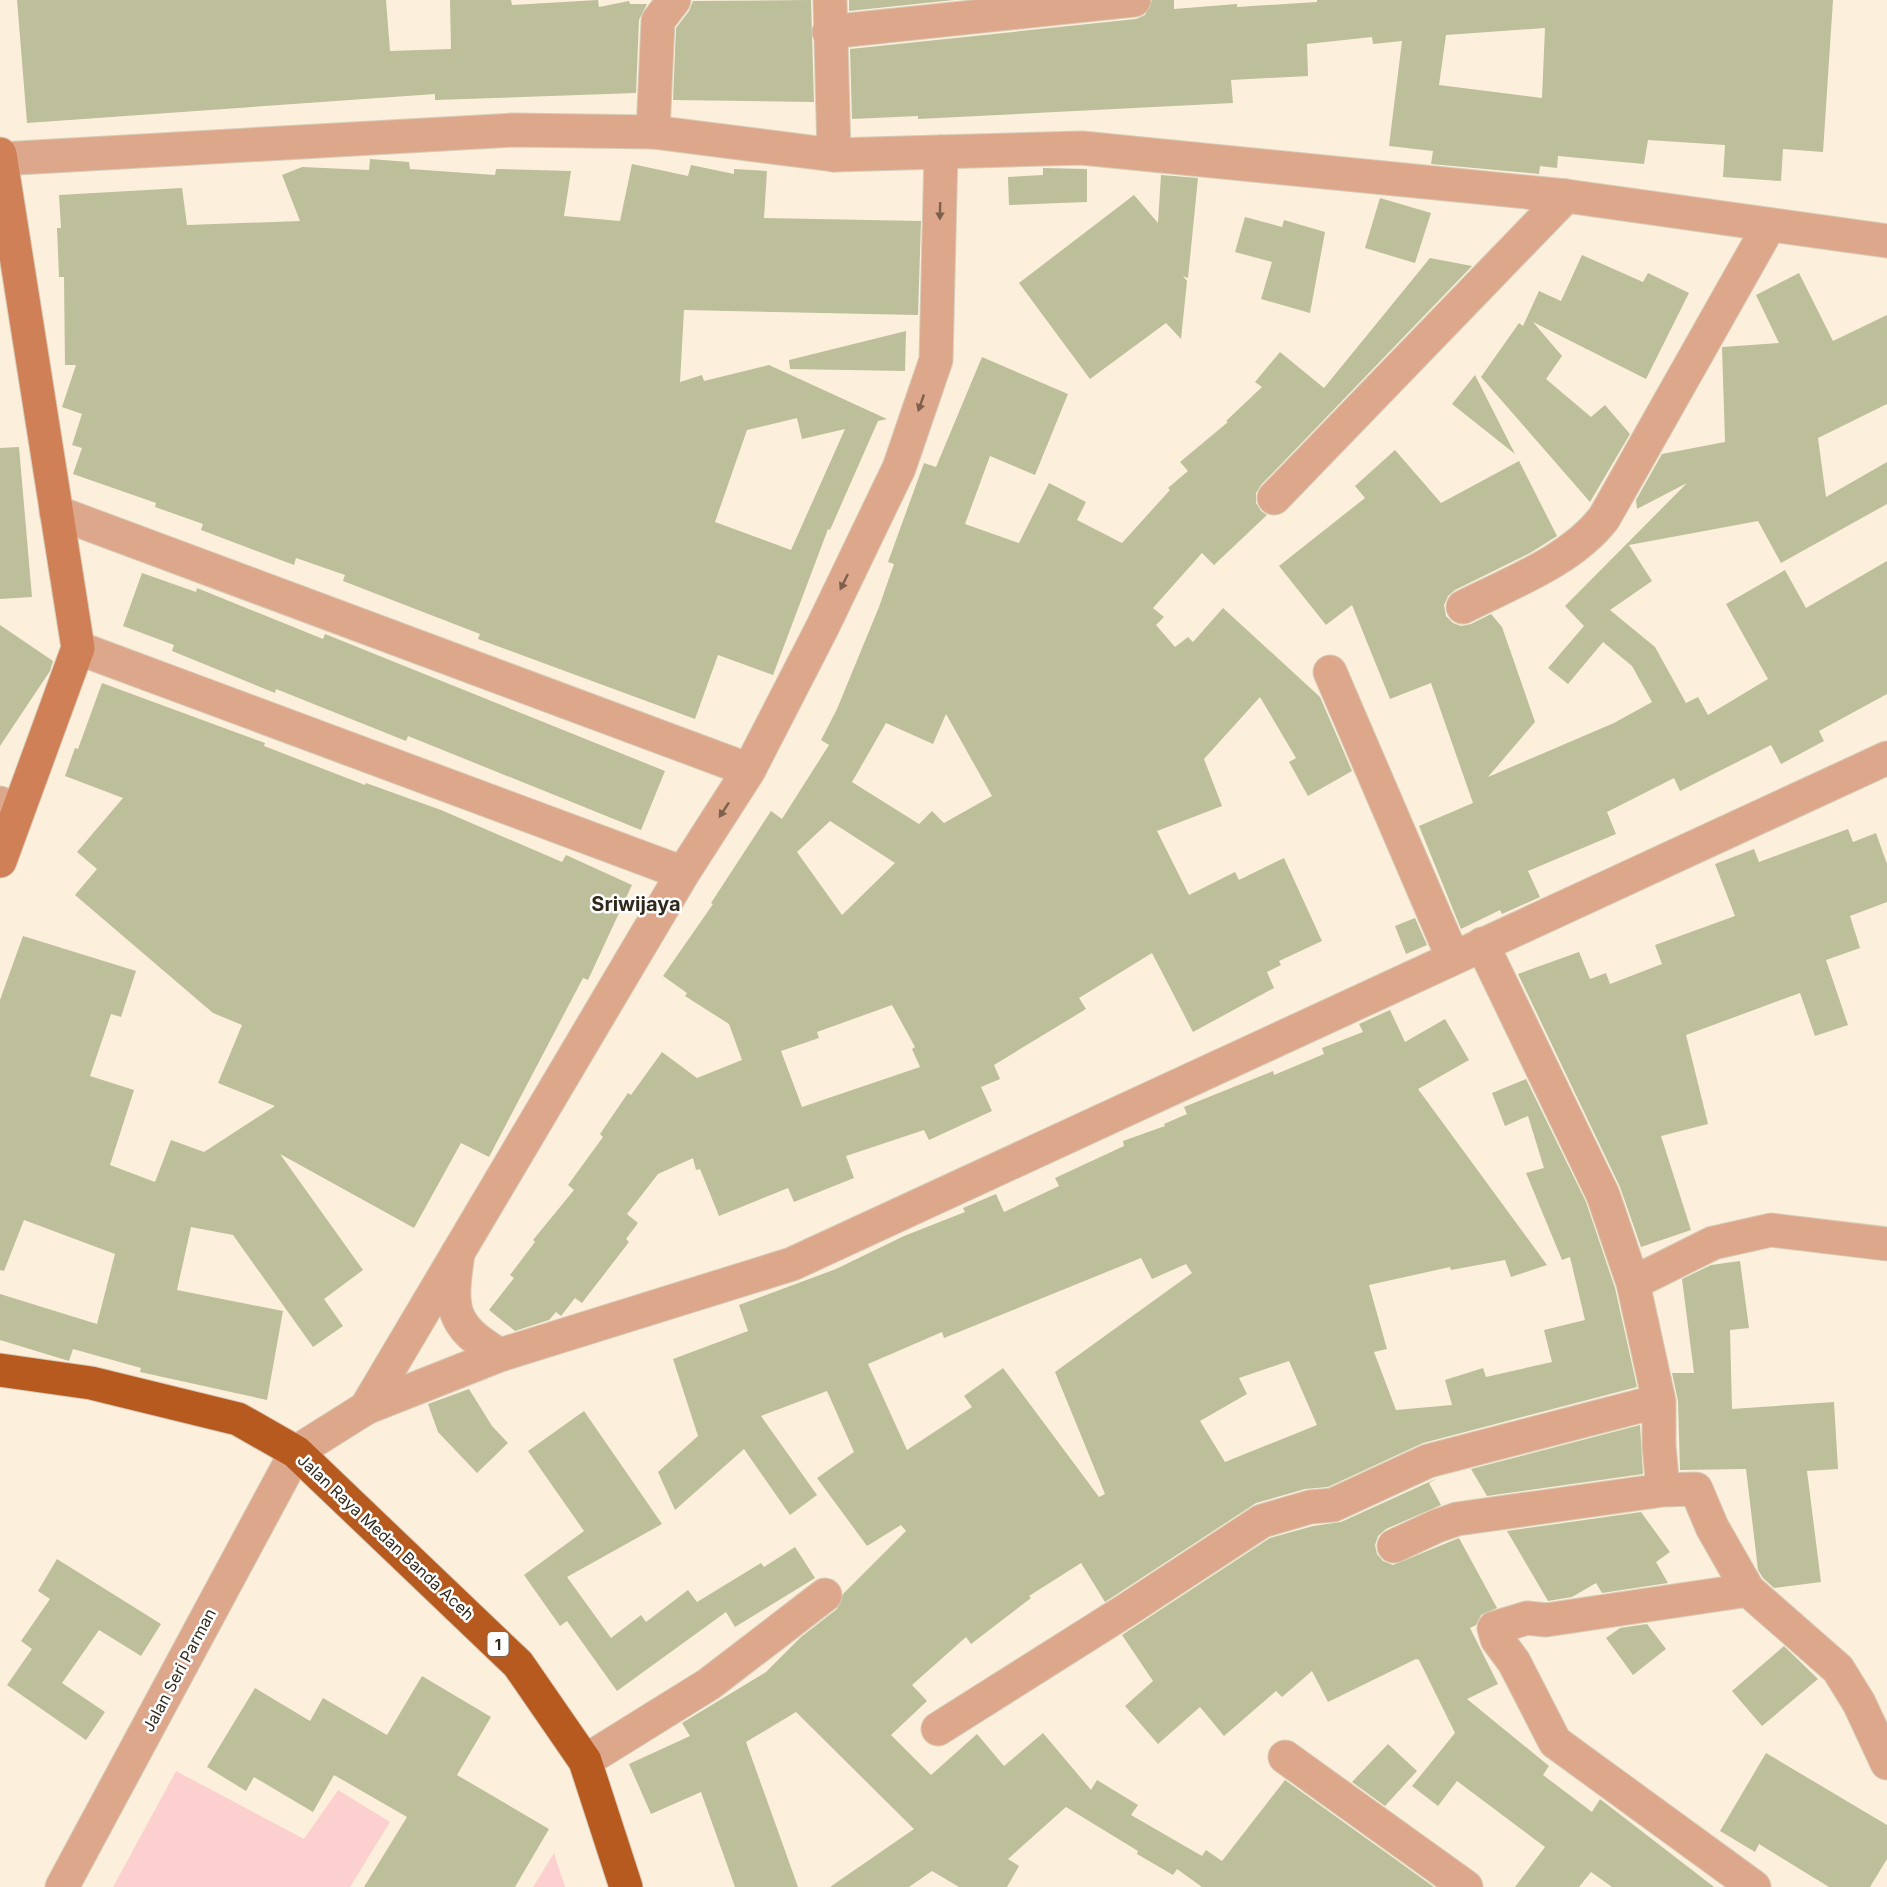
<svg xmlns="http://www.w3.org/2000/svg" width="1887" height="1887" font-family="Inter,sans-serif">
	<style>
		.green { fill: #fdd0d0 }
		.building { fill: #bdbe9a; fill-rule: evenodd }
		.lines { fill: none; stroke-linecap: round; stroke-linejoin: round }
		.minor-casing { stroke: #d7ccb9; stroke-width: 35 }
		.tertiary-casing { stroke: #d7ccb9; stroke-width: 35 }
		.secondary-casing { stroke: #d7ccb9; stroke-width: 35 }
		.trunk-casing { stroke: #d7ccb9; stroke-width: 35 }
		.minor { stroke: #dda78b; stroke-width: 33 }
		.tertiary { stroke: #dda78b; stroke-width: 33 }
		.secondary { stroke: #cf8056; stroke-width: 33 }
		.trunk { stroke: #b65a20; stroke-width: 33 }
		.oneway { fill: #7e614d }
		.labels { text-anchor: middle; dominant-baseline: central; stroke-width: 5; stroke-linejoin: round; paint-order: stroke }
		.shield { fill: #fff; stroke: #6e685f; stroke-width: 1.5 }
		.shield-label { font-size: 15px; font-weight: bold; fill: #30281b }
		.street-label { font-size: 16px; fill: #30281b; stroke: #fff }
		.quarter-label { font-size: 20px; font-weight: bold; fill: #30281b; stroke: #fff }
	</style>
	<rect width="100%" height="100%" fill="#fcf0dc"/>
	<path class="green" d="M 176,1771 L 304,1839 L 338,1790 L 390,1822 L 350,1887 L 113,1887 Z
		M 554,1853 L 565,1887 L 533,1887 Z"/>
	<path class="building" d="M 17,0 L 386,0 L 390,51 L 451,49 L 450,0 L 511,0 L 512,5 L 598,0 L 599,7 L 629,1 L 630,4 L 647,4 L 639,20 L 636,93 L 435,100 L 435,94 L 27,123 Z
		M 811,0 L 814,102 L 673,100 L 676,28 L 689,11 L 693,1 Z
		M 849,0 L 954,0 L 849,11 Z
		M 1152,0 L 1174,0 L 1174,9 L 1237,4 L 1237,7 L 1317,2 L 1317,0 L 1833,0 L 1823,152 L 1783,149 L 1781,181 L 1723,177 L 1725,145 L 1648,140 L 1644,164 L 1558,156 L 1557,168 L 1540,166 L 1539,174 L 1431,164 L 1433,151 L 1389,146 L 1402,41 L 1373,44 L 1372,37 L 1307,44 L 1308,76 L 1231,80 L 1233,103 L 918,119 L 918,116 L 852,119 L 850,49 L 1136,19 L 1145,15 ZM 1545,28 L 1542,98 L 1439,85 L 1446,35 Z
		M 370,159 L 409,162 L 410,169 L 495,175 L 496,169 L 571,171 L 564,216 L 620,221 L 632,164 L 688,176 L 691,165 L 734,174 L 734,169 L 767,171 L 764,218 L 921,221 L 918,315 L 684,310 L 680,382 L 702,375 L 704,381 L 769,365 L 887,419 L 878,421 L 830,530 L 828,529 L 773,675 L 718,655 L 695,719 L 478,639 L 480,634 L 343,581 L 345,575 L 296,558 L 294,565 L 201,530 L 203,524 L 155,507 L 156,503 L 73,474 L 82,448 L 72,445 L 82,414 L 62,407 L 76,365 L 65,365 L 64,277 L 59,277 L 57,228 L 61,228 L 59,195 L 182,188 L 187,225 L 300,221 L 282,175 L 302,167 L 369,170 ZM 797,418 L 802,439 L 845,429 L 791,550 L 715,522 L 747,430 Z
		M 1043,168 L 1087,169 L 1087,202 L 1009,205 L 1008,177 L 1043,175 Z
		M 1161,175 L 1198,178 L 1188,278 L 1183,276 L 1187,281 L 1181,339 L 1166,323 L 1090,379 L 1019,283 L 1134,195 L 1158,223 Z
		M 1380,198 L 1431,213 L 1415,263 L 1365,248 Z
		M 1245,217 L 1282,227 L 1284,220 L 1325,232 L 1310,313 L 1261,299 L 1272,262 L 1235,252 Z
		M 1582,255 L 1643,282 L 1648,273 L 1689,293 L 1646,379 L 1533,322 L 1562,356 L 1546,379 L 1591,417 L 1605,405 L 1630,434 L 1590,502 L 1481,377 L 1519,323 L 1523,326 L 1539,291 L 1561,301 Z
		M 1430,258 L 1472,266 L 1261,485 L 1256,493 L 1256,503 L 1261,511 L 1267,515 L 1214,565 L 1202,553 L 1153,608 L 1164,617 L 1156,625 L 1175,647 L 1188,637 L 1193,642 L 1223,608 L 1320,697 L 1352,771 L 1308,796 L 1289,762 L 1296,758 L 1260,697 L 1204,759 L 1222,806 L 1157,831 L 1189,895 L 1235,872 L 1239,880 L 1284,858 L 1322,941 L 1279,961 L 1281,965 L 1267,972 L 1274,988 L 1193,1032 L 1152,953 L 1079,998 L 1086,1009 L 994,1065 L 1000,1079 L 981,1087 L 992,1111 L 929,1140 L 924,1130 L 846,1156 L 854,1178 L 794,1202 L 788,1188 L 719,1216 L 700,1169 L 696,1170 L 693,1158 L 658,1174 L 627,1214 L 638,1223 L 626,1239 L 629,1242 L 582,1303 L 575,1298 L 561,1316 L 556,1312 L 549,1320 L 515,1331 L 489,1310 L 514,1278 L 510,1275 L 535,1242 L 533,1240 L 574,1190 L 568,1185 L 603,1137 L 600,1134 L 628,1093 L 631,1095 L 662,1052 L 697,1078 L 742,1060 L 729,1024 L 685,996 L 687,993 L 663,976 L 713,904 L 711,903 L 771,811 L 782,819 L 829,745 L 821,740 L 837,709 L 879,607 L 894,564 L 888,562 L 924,463 L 936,467 L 982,357 L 1068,394 L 1035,475 L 990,456 L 965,524 L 1019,543 L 1049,483 L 1086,502 L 1077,520 L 1122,543 L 1170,490 L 1168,488 L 1188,471 L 1180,462 L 1228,422 L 1226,421 L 1262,387 L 1255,382 L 1280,352 L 1324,388 ZM 946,714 L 992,796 L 944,823 L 932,811 L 919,824 L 852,782 L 886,723 L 933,744 ZM 830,821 L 895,863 L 842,915 L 797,852 ZM 892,1005 L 915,1047 L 912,1049 L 920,1067 L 802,1107 L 781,1051 L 819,1038 L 817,1032 Z
		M 1799,273 L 1833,341 L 1887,315 L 1887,404 L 1818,438 L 1826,497 L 1887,462 L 1887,504 L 1781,563 L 1758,521 L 1629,545 L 1652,581 L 1610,610 L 1655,647 L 1686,703 L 1698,697 L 1708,715 L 1768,679 L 1726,604 L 1785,570 L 1806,608 L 1887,561 L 1887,694 L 1819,731 L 1824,741 L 1781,764 L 1771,745 L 1680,791 L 1674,778 L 1607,812 L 1616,834 L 1528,871 L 1540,897 L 1502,914 L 1500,910 L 1461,929 L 1419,826 L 1473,803 L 1431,683 L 1390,699 L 1352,605 L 1326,625 L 1279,566 L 1365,498 L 1355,486 L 1395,450 L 1441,503 L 1519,461 L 1557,536 L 1530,553 L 1455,590 L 1448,596 L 1444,605 L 1446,616 L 1453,623 L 1461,626 L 1471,624 L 1491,614 L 1502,627 L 1535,722 L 1488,777 L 1614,723 L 1652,702 L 1632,666 L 1603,642 L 1568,684 L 1548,668 L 1584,626 L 1565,606 L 1687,483 L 1637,509 L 1636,500 L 1662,454 L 1725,442 L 1722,347 L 1779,343 L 1756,295 Z
		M 906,331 L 905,371 L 790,369 L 789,360 Z
		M 1475,375 L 1515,454 L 1452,404 Z
		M 19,447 L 32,597 L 0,599 L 0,448 Z
		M 142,573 L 196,592 L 197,588 L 323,639 L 325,634 L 665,771 L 641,830 L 408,736 L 406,741 L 276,689 L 275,693 L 172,651 L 174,645 L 123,626 Z
		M 0,625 L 53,661 L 50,671 L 0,746 Z
		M 102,683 L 265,743 L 264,746 L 365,785 L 366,783 L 441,810 L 562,862 L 566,855 L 632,885 L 588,980 L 583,978 L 489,1157 L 461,1143 L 414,1228 L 280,1154 L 363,1270 L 324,1299 L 343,1326 L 313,1347 L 233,1235 L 191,1227 L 177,1290 L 283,1311 L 267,1400 L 140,1372 L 141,1368 L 73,1349 L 69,1361 L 0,1340 L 0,1294 L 97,1324 L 115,1254 L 24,1220 L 4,1271 L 0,1270 L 0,1000 L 23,936 L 136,971 L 121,1017 L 111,1014 L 90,1076 L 134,1090 L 110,1165 L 155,1182 L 171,1140 L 204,1152 L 275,1106 L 218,1083 L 242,1025 L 213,1013 L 75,895 L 97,869 L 77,852 L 123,798 L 65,776 L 75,748 L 78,749 Z
		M 1848,829 L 1853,842 L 1876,833 L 1887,864 L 1887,902 L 1850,916 L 1860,948 L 1826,960 L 1848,1025 L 1815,1036 L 1800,993 L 1686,1035 L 1708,1124 L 1661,1136 L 1691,1230 L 1641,1247 L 1620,1187 L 1518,974 L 1579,952 L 1590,979 L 1606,973 L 1610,984 L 1662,964 L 1655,945 L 1735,916 L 1715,864 L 1754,849 L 1759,862 Z
		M 1415,918 L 1427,945 L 1406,954 L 1395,926 Z
		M 1390,1010 L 1405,1042 L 1445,1019 L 1469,1060 L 1418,1089 L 1547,1265 L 1511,1277 L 1505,1260 L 1451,1270 L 1450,1267 L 1369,1285 L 1387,1349 L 1374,1352 L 1396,1410 L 1452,1405 L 1445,1380 L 1483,1368 L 1486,1377 L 1552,1362 L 1544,1330 L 1585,1320 L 1570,1257 L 1562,1260 L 1526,1173 L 1544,1168 L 1528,1116 L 1505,1126 L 1492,1093 L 1526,1079 L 1586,1202 L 1615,1288 L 1637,1387 L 1423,1443 L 1328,1487 L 1305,1489 L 1256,1503 L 1105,1602 L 1081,1563 L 1029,1596 L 1031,1598 L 971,1644 L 966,1637 L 912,1685 L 927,1701 L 891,1735 L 931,1775 L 977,1734 L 1004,1766 L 1043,1733 L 1091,1790 L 1097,1780 L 1138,1805 L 1131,1815 L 1202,1856 L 1206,1850 L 1222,1861 L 1285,1780 L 1434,1887 L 1202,1887 L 1177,1869 L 1173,1875 L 1137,1854 L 1138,1851 L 1066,1807 L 1008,1859 L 1019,1866 L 1007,1887 L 959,1887 L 932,1871 L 909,1887 L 830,1887 L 914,1829 L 796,1712 L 746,1742 L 798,1887 L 735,1887 L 701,1792 L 651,1814 L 629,1764 L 690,1736 L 682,1723 L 766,1672 L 801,1637 L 837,1609 L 843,1594 L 906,1531 L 901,1525 L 867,1546 L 817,1478 L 854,1452 L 827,1391 L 761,1416 L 817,1495 L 790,1515 L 744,1449 L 675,1510 L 658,1472 L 698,1436 L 673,1359 L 748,1331 L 739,1305 L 836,1269 L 904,1236 L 965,1212 L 963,1208 L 996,1194 L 1004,1212 L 1059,1186 L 1055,1178 L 1124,1146 L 1123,1141 L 1165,1126 L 1164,1124 L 1187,1114 L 1184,1107 L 1273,1071 L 1274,1075 L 1324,1054 L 1322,1048 L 1363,1032 L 1359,1024 ZM 1141,1258 L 1152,1279 L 1186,1264 L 1192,1273 L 1055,1372 L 1105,1494 L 1099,1497 L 1003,1368 L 964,1396 L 972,1407 L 907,1450 L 868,1364 L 942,1332 L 944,1338 ZM 1289,1361 L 1317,1425 L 1225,1462 L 1200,1421 L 1247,1394 L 1239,1378 Z
		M 1740,1261 L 1749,1328 L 1730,1330 L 1732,1409 L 1834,1402 L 1838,1469 L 1807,1471 L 1821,1582 L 1774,1588 L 1763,1578 L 1758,1570 L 1746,1469 L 1680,1470 L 1678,1401 L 1672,1373 L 1694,1373 L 1682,1279 L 1711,1265 Z
		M 469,1389 L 492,1426 L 508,1443 L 477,1473 L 438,1432 L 428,1404 Z
		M 584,1411 L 662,1524 L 567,1577 L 611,1638 L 641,1615 L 646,1622 L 688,1590 L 697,1602 L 761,1563 L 764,1567 L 795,1547 L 815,1578 L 735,1627 L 726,1612 L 617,1691 L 567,1621 L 560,1626 L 524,1575 L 584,1531 L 528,1451 Z
		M 1640,1425 L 1643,1474 L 1487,1496 L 1471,1469 Z
		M 1438,1478 L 1429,1483 L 1441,1505 L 1386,1529 L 1378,1536 L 1375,1545 L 1377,1554 L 1383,1561 L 1393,1565 L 1459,1538 L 1497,1608 L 1481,1615 L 1476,1625 L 1470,1628 L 1498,1684 L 1467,1699 L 1549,1766 L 1543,1775 L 1592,1812 L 1600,1799 L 1714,1887 L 1612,1887 L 1591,1872 L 1579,1887 L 1515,1887 L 1545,1847 L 1457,1781 L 1438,1806 L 1412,1786 L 1455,1733 L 1419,1660 L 1416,1659 L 1328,1702 L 1312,1671 L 1282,1697 L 1276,1691 L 1224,1736 L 1200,1707 L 1158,1744 L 1125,1706 L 1153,1681 L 1122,1635 L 1270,1538 L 1313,1526 L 1341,1522 Z
		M 1641,1512 L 1670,1552 L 1656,1562 L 1668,1583 L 1602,1593 L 1596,1583 L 1572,1597 L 1548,1601 L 1507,1531 Z
		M 57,1559 L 161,1624 L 141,1656 L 99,1630 L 62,1683 L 105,1712 L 86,1740 L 7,1685 L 32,1649 L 21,1641 L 50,1599 L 38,1591 Z
		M 1647,1624 L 1666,1649 L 1633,1675 L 1606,1638 L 1620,1628 Z
		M 1784,1646 L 1818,1679 L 1762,1726 L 1732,1691 Z
		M 422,1676 L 491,1717 L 457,1775 L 549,1829 L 515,1887 L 364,1887 L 407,1817 L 334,1775 L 313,1812 L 254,1777 L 246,1791 L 207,1767 L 255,1688 L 310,1721 L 323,1698 L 387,1735 Z
		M 1388,1744 L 1417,1771 L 1385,1806 L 1352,1782 Z
		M 1766,1753 L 1887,1825 L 1887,1859 L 1870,1887 L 1829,1887 L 1759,1844 L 1755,1852 L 1720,1831 Z"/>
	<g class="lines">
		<g class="minor-casing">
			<path id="minor" d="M 830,0 L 834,155
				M 829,32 L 1134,0
				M 653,132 L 658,21 L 674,0
				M 1274,498 L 1566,196
				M 56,512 L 749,770
				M 1463,607 C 1510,583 1571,561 1604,518 L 1769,226
				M 78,648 L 683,873
				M 1330,672 L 1453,958
				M 0,803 L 16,812
				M 1482,944 L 1603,1195 L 1633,1283 L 1659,1401 L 1659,1445 L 1663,1490 L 1696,1489 L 1712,1527 L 1748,1590 L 1546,1620 L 1527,1618 L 1494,1628 L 1497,1639 L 1514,1662 L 1555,1742 L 1754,1887
				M 1633,1283 L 1713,1243 L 1771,1230 L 1887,1244
				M 366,1408 L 683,873 L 749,770 L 822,628 L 899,468 L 936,360 L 941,152
				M 1394,1546 L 1437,1526 L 1457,1519 L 1663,1490
				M 1748,1590 L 1838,1669 L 1859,1703 L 1887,1763
				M 938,1729 L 1128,1609 L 1262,1521 L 1310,1507 L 1333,1505 L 1428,1461 L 1659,1401
				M 1285,1757 L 1466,1887
				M 585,1761 L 709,1684 L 825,1595
				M 62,1887 L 296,1452"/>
		</g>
		<g class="tertiary-casing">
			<path id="tertiary" d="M 0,159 L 513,130 L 653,132 L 834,155 L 1082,148 L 1566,196 L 1887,241
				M 458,1253 C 450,1308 449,1325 500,1355
				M 296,1452 L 366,1408 L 500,1355 L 792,1264 L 1887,758"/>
		</g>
		<g class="secondary-casing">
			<path id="secondary" d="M 0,154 L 78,648 L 0,861"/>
		</g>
		<g class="trunk-casing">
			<path id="trunk" d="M 0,1370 L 91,1383 L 238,1419 L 296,1452 L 518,1664 L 585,1761 L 626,1887"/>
		</g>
		<use href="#minor" class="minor"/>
		<use href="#tertiary" class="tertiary"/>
		<use href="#secondary" class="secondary"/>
		<use href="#trunk" class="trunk"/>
	</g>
	<defs><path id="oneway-solid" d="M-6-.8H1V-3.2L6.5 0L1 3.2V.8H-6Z" transform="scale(1.5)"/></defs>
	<g class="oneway">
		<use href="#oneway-solid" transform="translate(940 211) rotate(91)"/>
		<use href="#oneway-solid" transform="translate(921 403) rotate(109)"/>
		<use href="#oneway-solid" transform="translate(844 582) rotate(116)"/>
		<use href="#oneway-solid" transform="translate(724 810) rotate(123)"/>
	</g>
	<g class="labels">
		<rect class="shield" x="487.5" y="1632" width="21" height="24" rx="4.5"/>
		<g class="shield-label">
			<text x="498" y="1644">1</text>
		</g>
		<g class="street-label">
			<text transform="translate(386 1537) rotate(43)">Jalan Raya Medan Banda Aceh</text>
			<text transform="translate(179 1670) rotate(-62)">Jalan Seri Parman</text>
		</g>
		<g class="quarter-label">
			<text x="636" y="904">Sriwijaya</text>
		</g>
	</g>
</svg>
